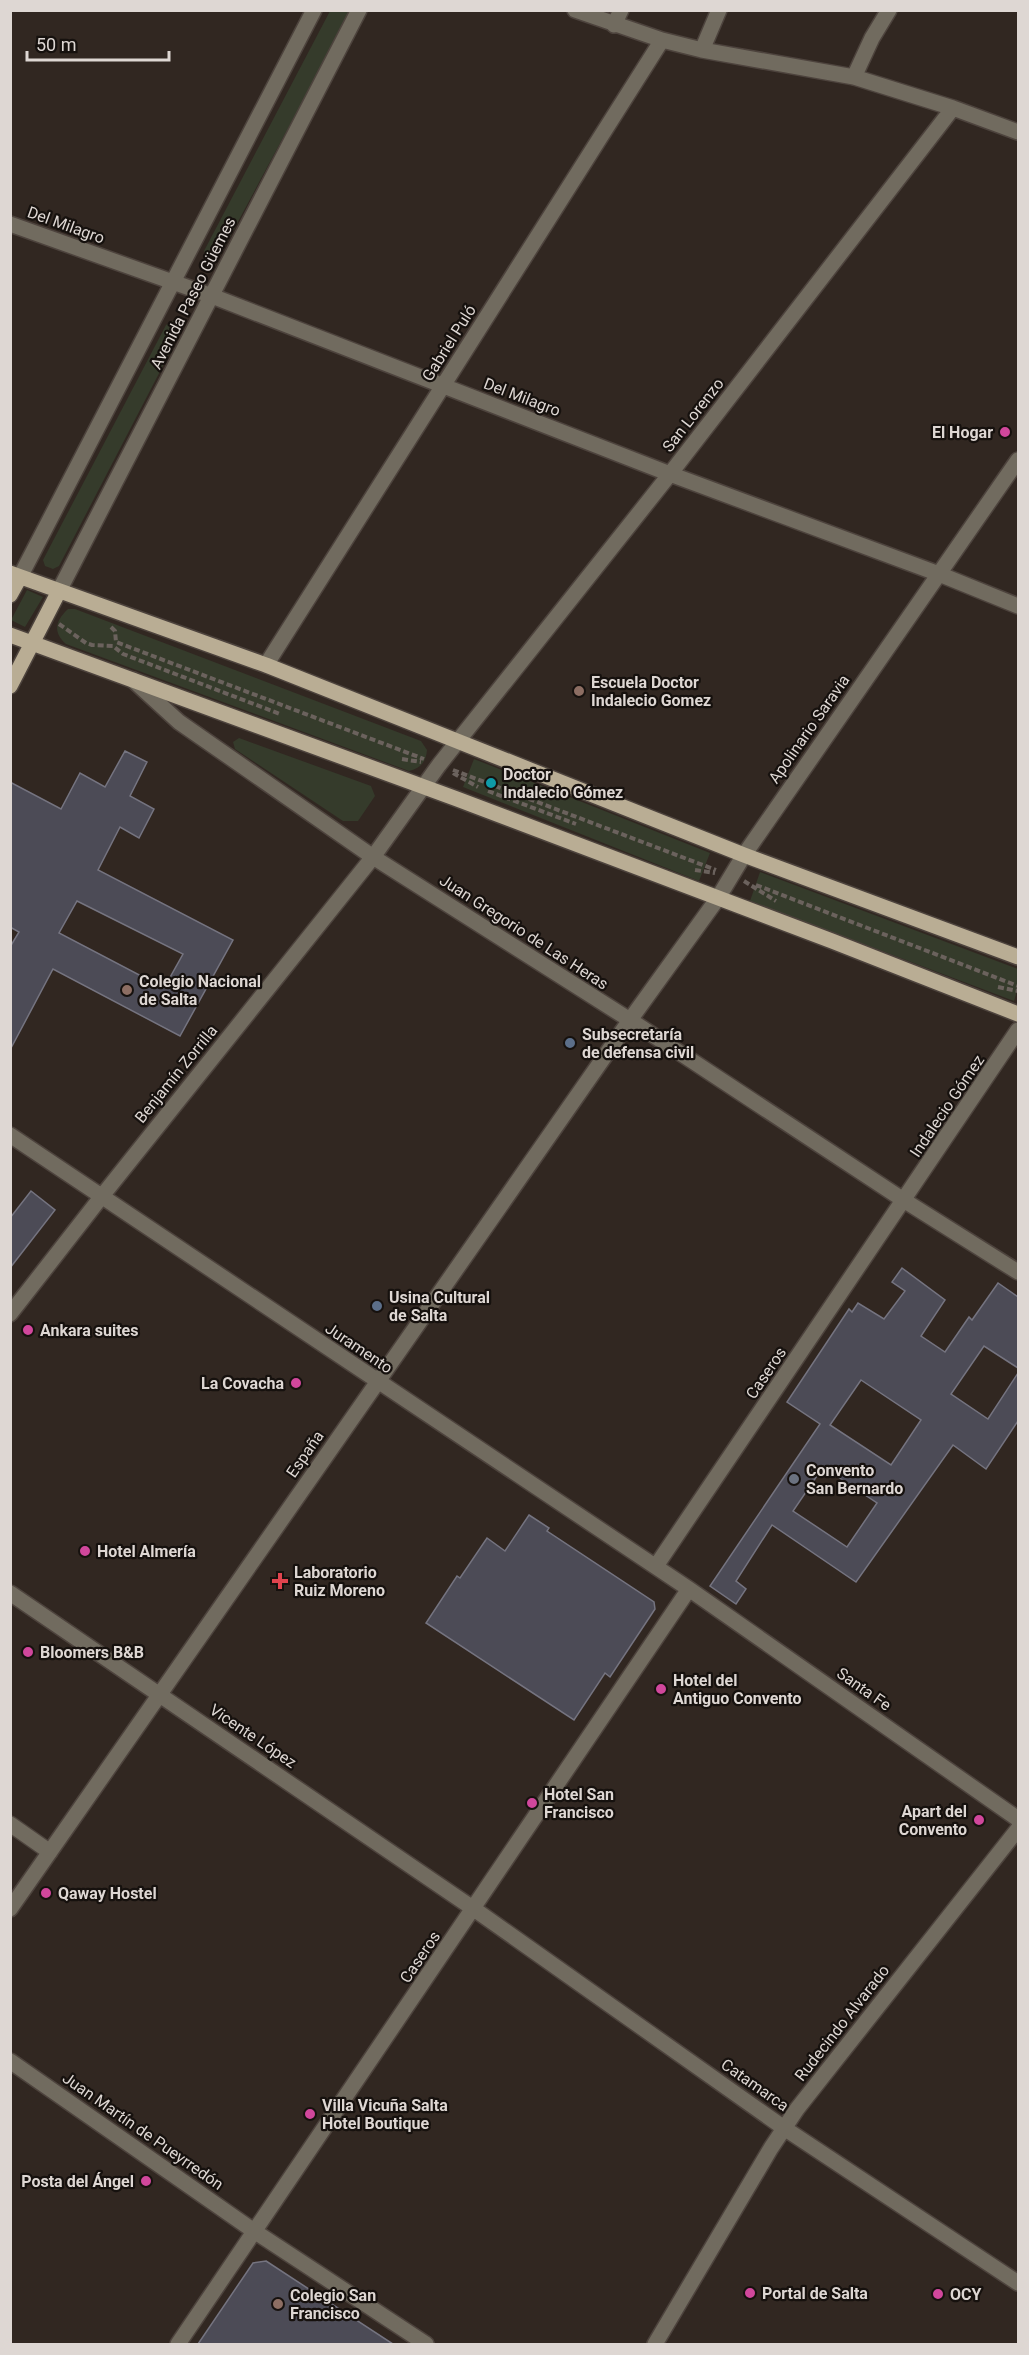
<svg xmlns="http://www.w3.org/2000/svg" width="1029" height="2355" font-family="Roboto,sans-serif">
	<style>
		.green { fill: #353b2b }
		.building { fill: #4c4b56; stroke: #757480; stroke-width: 1.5; fill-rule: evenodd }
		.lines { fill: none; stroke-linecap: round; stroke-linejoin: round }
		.minor-casing { stroke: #4d433d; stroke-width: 18 }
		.major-casing { stroke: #4d433d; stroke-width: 18 }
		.path { stroke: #6b625d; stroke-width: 4; stroke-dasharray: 6 3; stroke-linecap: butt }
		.minor { stroke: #716b5f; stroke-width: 15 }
		.major { stroke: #b9ad94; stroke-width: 15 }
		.hotel-dot { fill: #d1479c; stroke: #16110e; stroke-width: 2 }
		.education-dot { fill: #8d6e63; stroke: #16110e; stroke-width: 2 }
		.culture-dot { fill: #0f9aa8; stroke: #16110e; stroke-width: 2 }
		.service-dot { fill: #5c6f8a; stroke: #16110e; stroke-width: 2 }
		.worship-dot { fill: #6b7280; stroke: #16110e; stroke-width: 2 }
		.health-dot { fill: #e0444e; stroke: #16110e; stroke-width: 2 }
		.labels { text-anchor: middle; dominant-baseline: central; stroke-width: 4.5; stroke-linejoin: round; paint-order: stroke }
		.street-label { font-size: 16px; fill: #ded7d3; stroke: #16110e }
		.poi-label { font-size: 16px; font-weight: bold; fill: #ded7d3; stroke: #16110e; text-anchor: start }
	</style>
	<rect width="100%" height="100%" fill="#312721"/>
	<path class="green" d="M 330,11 L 351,11 L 218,259 L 212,261 L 207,259 L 204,251 Z
		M 173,321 L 180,325 L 181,331 L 59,566 L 53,569 L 45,566 L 43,560 L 166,325 Z
		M 27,590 L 43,597 L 25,627 L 11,620 Z
		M 68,609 L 75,609 L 421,741 L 427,750 C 426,762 421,768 409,771 L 66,644 C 52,632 56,620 68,609 Z
		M 239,738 L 371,786 L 375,796 L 358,821 L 343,821 L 235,749 L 233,742 Z
		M 474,759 L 710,853 L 699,881 L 463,787 Z
		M 760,872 L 1018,969 L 1018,988 L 1014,1001 L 750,901 Z"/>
	<path class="building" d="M 125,751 L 147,762 L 130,796 L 154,809 L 139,838 L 120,827 L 98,870 L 233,940 L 180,1036 L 53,969 L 10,1050 L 10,947 L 19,932 L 10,927 L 10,782 L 61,809 L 80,773 L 105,787 ZM 77,901 L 183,954 L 164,988 L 59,933 Z
		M 31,1191 L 55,1210 L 10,1268 L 10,1218 Z
		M 902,1268 L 945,1300 L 921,1336 L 945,1352 L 969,1317 L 972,1320 L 998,1283 L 1018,1297 L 1018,1368 L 984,1346 L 951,1394 L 988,1419 L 1018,1373 L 1018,1421 L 986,1469 L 953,1445 L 856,1582 L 772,1525 L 736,1581 L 746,1589 L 736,1604 L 710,1586 L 820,1424 L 787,1402 L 849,1309 L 852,1312 L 858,1303 L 884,1319 L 905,1291 L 892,1282 ZM 861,1380 L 921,1420 L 891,1465 L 830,1425 ZM 823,1467 L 877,1503 L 847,1547 L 793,1511 Z
		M 529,1515 L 549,1528 L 547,1531 L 654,1602 L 655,1609 L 610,1677 L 605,1673 L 574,1720 L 426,1623 L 457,1576 L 460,1578 L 487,1538 L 505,1551 Z
		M 266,2261 L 393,2344 L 198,2344 L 253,2263 Z"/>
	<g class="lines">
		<g class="minor-casing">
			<path id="minor" d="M 575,10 L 662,40 L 702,50 L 854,77 L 953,108 L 1018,132
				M 614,25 L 621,10
				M 702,50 L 719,10
				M 854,77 L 872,38 L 889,10
				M 10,224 L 212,296 L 670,474 L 939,574 L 1018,606
				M 20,577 L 314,10
				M 59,591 L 359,10
				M 266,665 L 662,40
				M 133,680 L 179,722 L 373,857 L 630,1020 L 905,1201 L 1018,1272
				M 10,1135 L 689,1589 L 1018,1819
				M 10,1314 L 102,1196 L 373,857 L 439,765 L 670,474 L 953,108
				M 656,1566 L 1018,1030
				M 10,1593 L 474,1909 L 784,2128 L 1018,2283
				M 10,1824 L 50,1852
				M 10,1909 L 630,1020 L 718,898 L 744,855 L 1018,460
				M 10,2061 L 254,2231 L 426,2344
				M 178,2344 L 689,1589
				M 655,2344 L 771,2148 L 797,2109 L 1018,1829"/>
		</g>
		<g class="major-casing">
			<path id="major" d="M 10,573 L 266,665 L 744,855 L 1018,957
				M 10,595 L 20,577
				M 10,635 L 457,799 L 832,941 L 1018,1014
				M 10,686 L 59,591"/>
		</g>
		<path class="path" d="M 59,624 L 86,643 L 92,645 L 113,646 L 123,654 L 280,714
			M 111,627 L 115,631 L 116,642 L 424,759
			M 402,759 L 421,762
			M 453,770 L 716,870
			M 453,773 L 478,787
			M 488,791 L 576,824
			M 695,870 L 715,873
			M 744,881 L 776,901
			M 756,885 L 1018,986
			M 998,987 L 1018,991"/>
		<use href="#minor" class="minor"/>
		<use href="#major" class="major"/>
	</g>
	<g class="hotel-dot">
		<circle cx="1005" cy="432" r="6"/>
		<circle cx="28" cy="1330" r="6"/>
		<circle cx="296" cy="1383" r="6"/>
		<circle cx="85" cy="1551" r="6"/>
		<circle cx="28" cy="1652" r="6"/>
		<circle cx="661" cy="1689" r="6"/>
		<circle cx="532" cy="1803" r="6"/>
		<circle cx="979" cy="1820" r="6"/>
		<circle cx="46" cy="1893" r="6"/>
		<circle cx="310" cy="2114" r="6"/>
		<circle cx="146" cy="2181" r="6"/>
		<circle cx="750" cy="2293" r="6"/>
		<circle cx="938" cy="2294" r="6"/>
	</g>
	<g class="education-dot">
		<circle cx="579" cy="691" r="6"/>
		<circle cx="127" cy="990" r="6"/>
		<circle cx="278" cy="2304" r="6"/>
	</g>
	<circle class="culture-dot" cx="491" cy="783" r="6"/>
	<g class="service-dot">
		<circle cx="570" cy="1043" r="6"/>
		<circle cx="377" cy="1306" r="6"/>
	</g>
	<circle class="worship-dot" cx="794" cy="1479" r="6"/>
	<path class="health-dot" d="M277 1572h6v6h6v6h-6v6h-6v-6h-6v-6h6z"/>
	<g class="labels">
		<g class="street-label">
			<text transform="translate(66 225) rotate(20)">Del Milagro</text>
			<text transform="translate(193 293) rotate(-63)">Avenida Paseo Güemes</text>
			<text transform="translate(449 343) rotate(-58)">Gabriel Puló</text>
			<text transform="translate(522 397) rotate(21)">Del Milagro</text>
			<text transform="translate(693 415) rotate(-52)">San Lorenzo</text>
			<text transform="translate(809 729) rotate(-55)">Apolinario Saravia</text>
			<text transform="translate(524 932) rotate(33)">Juan Gregorio de Las Heras</text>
			<text transform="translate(176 1074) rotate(-51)">Benjamín Zorrilla</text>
			<text transform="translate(947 1106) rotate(-56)">Indalecio Gómez</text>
			<text transform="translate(359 1348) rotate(34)">Juramento</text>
			<text transform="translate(766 1373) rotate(-56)">Caseros</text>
			<text transform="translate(305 1454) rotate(-55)">España</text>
			<text transform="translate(864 1689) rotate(35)">Santa Fe</text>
			<text transform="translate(253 1736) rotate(34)">Vicente López</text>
			<text transform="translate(420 1957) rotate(-56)">Caseros</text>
			<text transform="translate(842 2023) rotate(-52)">Rudecindo Alvarado</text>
			<text transform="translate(755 2085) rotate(35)">Catamarca</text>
			<text transform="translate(143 2131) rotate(35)">Juan Martín de Pueyrredón</text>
		</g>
		<g class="poi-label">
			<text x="993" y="432" text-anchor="end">El Hogar</text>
			<text x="591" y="682">Escuela Doctor<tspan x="591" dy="18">Indalecio Gomez</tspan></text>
			<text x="503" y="774">Doctor<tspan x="503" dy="18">Indalecio Gómez</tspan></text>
			<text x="139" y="981">Colegio Nacional<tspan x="139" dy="18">de Salta</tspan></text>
			<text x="582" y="1034">Subsecretaría<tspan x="582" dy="18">de defensa civil</tspan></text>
			<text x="389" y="1297">Usina Cultural<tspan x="389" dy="18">de Salta</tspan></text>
			<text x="40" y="1330">Ankara suites</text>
			<text x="284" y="1383" text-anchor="end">La Covacha</text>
			<text x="806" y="1470">Convento<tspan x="806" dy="18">San Bernardo</tspan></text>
			<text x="97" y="1551">Hotel Almería</text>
			<text x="294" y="1572">Laboratorio<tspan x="294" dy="18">Ruiz Moreno</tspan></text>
			<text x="40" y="1652">Bloomers B&amp;B</text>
			<text x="673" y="1680">Hotel del<tspan x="673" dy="18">Antiguo Convento</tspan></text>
			<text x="544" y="1794">Hotel San<tspan x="544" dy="18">Francisco</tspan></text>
			<text x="967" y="1811" text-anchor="end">Apart del<tspan x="967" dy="18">Convento</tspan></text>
			<text x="58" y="1893">Qaway Hostel</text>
			<text x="322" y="2105">Villa Vicuña Salta<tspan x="322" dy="18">Hotel Boutique</tspan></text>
			<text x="134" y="2181" text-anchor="end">Posta del Ángel</text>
			<text x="762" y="2293">Portal de Salta</text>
			<text x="950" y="2294">OCY</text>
			<text x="290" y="2295">Colegio San<tspan x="290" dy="18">Francisco</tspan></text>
		</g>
	</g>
	<rect width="1029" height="2355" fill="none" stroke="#ded7d3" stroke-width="24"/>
	<path d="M27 51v9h142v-9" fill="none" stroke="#ded7d3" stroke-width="3"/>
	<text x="36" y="51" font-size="18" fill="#ded7d3" stroke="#16110e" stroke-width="4.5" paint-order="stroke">50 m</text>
</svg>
